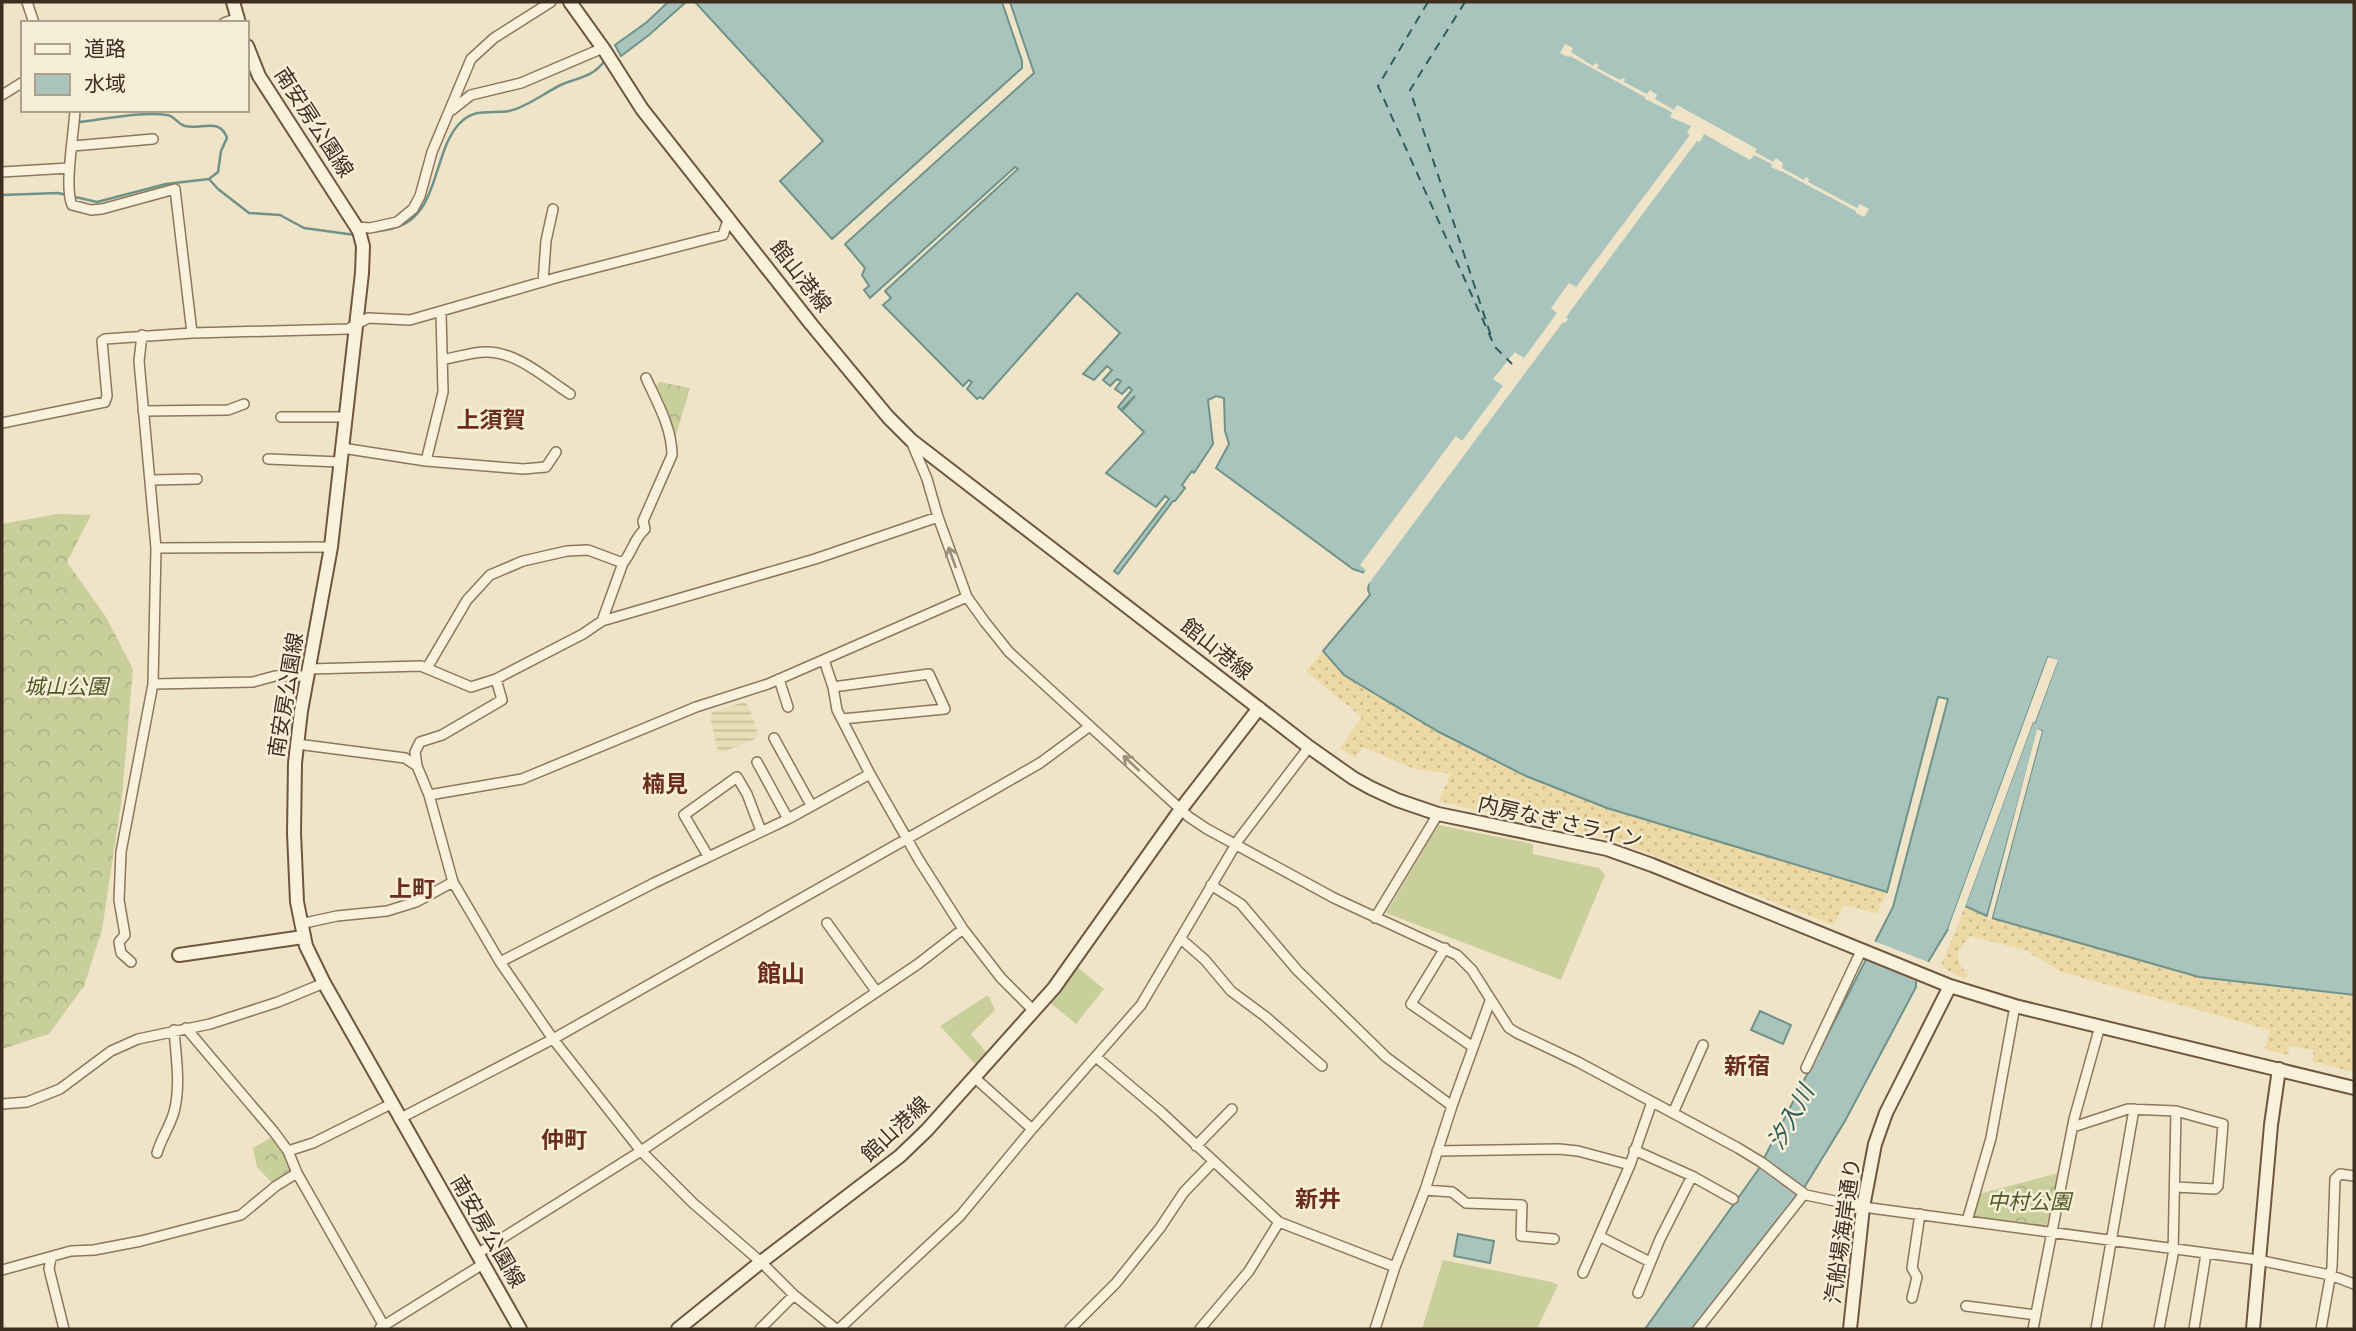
<svg xmlns="http://www.w3.org/2000/svg" width="2356" height="1331" font-family="Spectral,'Noto Sans JP',serif">
	<style>
		.farmland { fill: url(#farmland-rules) }
		.forest { fill: url(#forest-crowns) }
		.sand { fill: url(#sand-dots) }
		.garden { fill: #c9cf9b }
		.water { fill: #a9c4bc; stroke: #6f938a; stroke-width: 2 }
		.pier { fill: #f0e4c8 }
		.lines { fill: none; stroke-linecap: round; stroke-linejoin: round }
		.stream { stroke: #6f938a; stroke-width: 2.5 }
		.ferry { stroke: #2f5d5a; stroke-width: 2; stroke-dasharray: 9 7; stroke-linecap: butt }
		.street-casing { stroke: #8d765c; stroke-width: 12 }
		.secondary-casing { stroke: #6f573f; stroke-width: 16 }
		.street { stroke: #faf1dc; stroke-width: 9 }
		.secondary { stroke: #faf1dc; stroke-width: 12 }
		.oneway { stroke: #9c907e }
		.labels { text-anchor: middle; dominant-baseline: central; stroke-width: 5; stroke-linejoin: round; paint-order: stroke }
		.street-label { font-size: 21px; fill: #3d2e20; stroke: #f7eed8 }
		.park-label { font-size: 21px; font-style: italic; fill: #4d5a26; stroke: #f7eed8 }
		.neighbourhood-label { font-size: 23px; font-weight: bold; fill: #6b2e1e; stroke: #f7eed8 }
		.water-label { font-size: 23px; font-style: italic; fill: #2f5d5a; stroke: #f7eed8 }
		.quarter-label { font-size: 24px; font-weight: bold; fill: #6b2e1e; stroke: #f7eed8 }
	</style>
	<defs>
		<pattern id="farmland-rules" width="6" height="5" patternUnits="userSpaceOnUse" patternTransform="scale(1.75)"><rect width="6" height="5" fill="#e6deb5"/><path d="M0 2.5h6" fill="none" stroke="#c6bf9b"/></pattern>
		<pattern id="forest-crowns" width="20" height="18" patternUnits="userSpaceOnUse" patternTransform="scale(1.75)"><rect width="20" height="18" fill="#c9cf9b"/><path d="M2 6a3 3 0 1 1 6 0M12 15a3 3 0 1 1 6 0" fill="none" stroke="#aeb285"/></pattern>
		<pattern id="sand-dots" width="8" height="8" patternUnits="userSpaceOnUse" patternTransform="scale(1.75)"><rect width="8" height="8" fill="#ecd9a5"/><path d="M2 2h.1M6 6h.1" fill="none" stroke="#cbbb8e" stroke-width="1.8" stroke-linecap="round"/></pattern>
	</defs>
	<rect width="100%" height="100%" fill="#f0e4c8"/>
	<path class="farmland" d="M 741,703 L 746,703 L 751,712 L 758,734 L 753,740 L 721,753 L 718,752 L 710,716 L 713,712 Z"/>
	<path class="forest" d="M 659,382 L 690,388 L 674,442 L 656,392 L 656,386 Z
		M 57,514 L 91,515 L 67,562 L 106,617 L 133,669 L 122,797 L 102,930 L 84,986 L 49,1034 L 2,1049 L 2,524 Z
		M 274,1136 L 285,1152 L 293,1172 L 273,1184 L 257,1167 L 253,1148 Z
		M 2058,1173 L 2047,1224 L 2043,1226 L 1972,1218 L 1979,1194 Z"/>
	<path class="sand" d="M 1323,651 L 1344,675 L 1439,732 L 1526,776 L 1607,808 L 1887,892 L 1877,914 L 1844,905 L 1833,925 L 1613,840 L 1438,801 L 1451,774 L 1414,769 L 1363,747 L 1355,758 L 1340,748 L 1362,717 L 1306,671 Z
		M 1965,906 L 1992,918 L 2199,977 L 2354,995 L 2354,1072 L 2312,1061 L 2314,1051 L 2290,1045 L 2288,1055 L 2265,1049 L 2270,1030 L 2062,972 L 2025,950 L 1971,936 C 1956,950 1953,959 1968,975 L 1964,979 L 1941,966 Z"/>
	<path class="garden" d="M 1438,825 L 1533,844 L 1533,854 L 1599,868 L 1605,875 L 1561,980 L 1386,913 Z
		M 1077,967 L 1104,989 L 1076,1024 L 1049,1002 Z
		M 988,995 L 995,1010 L 971,1034 L 986,1052 L 977,1066 L 940,1026 Z
		M 1443,1260 L 1551,1282 L 1558,1285 L 1537,1329 L 1422,1329 Z"/>
	<path class="water" d="M 668,2 L 686,2 L 649,35 L 621,56 L 615,45 L 647,22 Z
		M 695,2 L 1002,2 L 1022,61 L 1022,68 L 832,239 L 780,181 L 823,141 Z
		M 1010,2 L 2354,2 L 2354,995 L 2199,977 L 1992,918 L 2042,731 L 2038,730 L 1987,916 L 1965,906 L 2033,721 L 2035,722 L 2057,661 L 2048,657 L 1948,929 L 1916,982 L 1916,987 L 1845,1121 L 1799,1196 L 1694,1329 L 1645,1329 L 1758,1170 L 1893,907 L 1948,699 L 1938,697 L 1887,892 L 1607,808 L 1526,776 L 1439,732 L 1344,675 L 1323,651 L 1370,595 L 1368,590 L 1369,583 L 1365,573 L 1353,569 L 1216,468 L 1229,444 L 1225,431 L 1224,398 L 1216,396 L 1208,400 L 1213,444 L 1194,473 L 1192,471 L 1182,485 L 1185,488 L 1175,501 L 1173,501 L 1118,574 L 1114,571 L 1169,499 L 1165,496 L 1156,507 L 1106,473 L 1144,432 L 1122,411 L 1135,396 L 1121,410 L 1118,407 L 1132,390 L 1129,387 L 1122,394 L 1115,389 L 1121,381 L 1117,379 L 1110,386 L 1103,380 L 1112,370 L 1107,366 L 1094,380 L 1083,374 L 1120,333 L 1077,293 L 983,399 L 980,397 L 977,399 L 967,389 L 972,382 L 969,380 L 963,386 L 883,305 L 891,298 L 885,291 L 1018,169 L 1015,167 L 870,298 L 864,290 L 869,286 L 862,275 L 865,268 L 845,244 L 1034,73 Z
		M 1760,1011 L 1791,1025 L 1783,1044 L 1751,1030 Z
		M 1458,1234 L 1494,1241 L 1490,1263 L 1454,1256 Z"/>
	<path class="pier" d="M 1565,44 L 1573,48 L 1571,52 L 1593,66 L 1595,63 L 1599,65 L 1597,68 L 1620,80 L 1622,78 L 1625,79 L 1624,82 L 1647,94 L 1650,90 L 1657,95 L 1655,99 L 1674,110 L 1677,105 L 1757,149 L 1755,152 L 1773,162 L 1776,158 L 1783,163 L 1782,168 L 1804,180 L 1806,177 L 1809,179 L 1808,182 L 1857,208 L 1860,204 L 1869,209 L 1864,217 L 1856,213 L 1856,211 L 1783,172 L 1771,167 L 1772,164 L 1754,155 L 1750,160 L 1704,134 L 1700,142 L 1697,141 L 1566,317 L 1568,319 L 1565,323 L 1563,322 L 1364,590 L 1366,583 L 1362,576 L 1366,570 L 1360,565 L 1456,436 L 1462,441 L 1503,386 L 1493,379 L 1515,352 L 1524,358 L 1557,313 L 1551,308 L 1569,283 L 1576,287 L 1690,135 L 1687,133 L 1691,126 L 1670,117 L 1672,113 L 1670,111 L 1645,99 L 1645,97 L 1570,56 L 1568,57 L 1560,53 Z
		M 2048,657 L 2058,660 L 2035,722 L 2033,722 L 1964,910 L 1962,905 L 2029,720 L 2033,718 L 2053,662 L 2050,661 L 1951,929 L 1948,929 Z
		M 2037,729 L 2042,731 L 1991,921 L 1987,919 Z
		M 1871,940 L 1931,963 L 1920,983 L 1865,959 Z"/>
	<g class="lines">
		<path class="stream" d="M 80,122 C 105,119 143,111 167,115 C 175,116 177,124 185,126 C 201,130 220,117 227,138 L 221,151 L 218,172 L 209,179
			M 2,195 L 58,193 L 97,202 L 166,184 L 209,179 L 218,189 L 249,213 L 280,215 L 304,228 L 355,235
			M 365,233 C 376,231 387,231 397,227 C 439,214 433,152 459,124 C 474,107 491,114 509,111 C 528,107 545,92 563,84 C 572,80 584,78 593,72 C 597,70 601,65 605,61"/>
		<path class="ferry" d="M 1428,2 L 1378,86 L 1495,347 L 1512,364
			M 1465,2 L 1410,90 L 1491,336"/>
		<g class="street-casing">
			<path id="street" d="M 27,2 L 34,23
				M 224,23 L 238,18
				M 2,95 L 23,82
				M 75,110 C 74,133 64,187 72,205 L 91,210 L 102,209 L 175,189 L 192,333
				M 452,110 L 471,95 L 521,83 L 603,48
				M 73,146 L 153,139
				M 2,172 L 69,168
				M 357,227 L 370,228 L 397,222 L 413,209 L 420,196 L 432,152 L 471,59 L 494,38 L 551,2
				M 543,282 L 546,241 L 553,209
				M 442,360 C 457,357 472,352 486,352 C 518,352 545,378 570,394
				M 143,411 L 228,410 L 244,404
				M 281,417 L 346,417
				M 2,423 L 105,402 L 107,396 L 102,341 L 105,339 L 192,333 L 348,329 L 368,318 L 410,320 L 559,277 L 723,235 L 729,217
				M 911,441 L 927,479 L 938,517 L 967,597 L 985,622 L 1009,652 L 1189,817 L 1207,829 L 1334,898 L 1457,955 L 1472,970 L 1509,1028 L 1517,1033 L 1578,1062 L 1738,1148 L 1761,1162 L 1806,1195 L 1863,1207 L 2258,1260 L 2330,1275 L 2354,1284
				M 342,448 L 426,461 L 523,469 L 546,467 L 556,452
				M 268,459 L 340,462
				M 426,461 L 443,392 L 441,312
				M 151,480 L 197,479
				M 156,548 L 331,547
				M 602,621 L 623,563 C 633,551 633,540 645,529 L 643,521 L 672,455 C 672,428 657,402 646,378
				M 824,660 L 833,687 L 837,710 L 870,774 L 919,860 L 963,929 L 1001,978 L 1034,1011
				M 427,668 L 467,600 L 490,575 L 523,561 L 567,551 L 588,550 L 623,563
				M 309,669 L 421,666 L 471,687 L 496,679 L 583,634 L 602,621 L 815,559 L 938,517
				M 779,679 L 788,707
				M 153,684 L 253,682 L 275,676 L 308,676
				M 833,687 L 929,674 L 945,709 L 842,719
				M 774,738 L 811,805
				M 297,744 L 405,758 L 417,766 L 429,795 L 453,882 L 500,962 L 553,1039 L 641,1151 L 693,1203 L 761,1262 L 794,1295 L 836,1329
				M 757,762 L 788,819
				M 417,766 L 415,752 L 420,742 L 442,735 L 502,700 L 496,679
				M 429,795 L 522,779 L 696,707 L 768,684 L 967,597
				M 708,856 L 684,815 L 737,777 L 747,794 L 761,831
				M 1211,885 L 1241,904 L 1297,970 L 1386,1057 L 1452,1106
				M 1375,918 L 1438,814
				M 827,923 L 876,991
				M 300,924 L 337,916 L 387,911 L 416,902 L 453,882
				M 1181,939 L 1205,960 L 1231,991 L 1266,1017 L 1322,1066
				M 1445,948 L 1411,1004 L 1473,1047
				M 131,962 L 121,953 L 119,942 L 125,935 L 119,900 L 121,852 L 153,684 L 156,548 L 139,361 L 142,335
				M 500,962 L 654,883 L 788,819 L 870,774
				M 186,1028 L 274,1132 L 288,1151 L 313,1143 L 391,1104
				M 1096,1057 L 1161,1112 L 1279,1222 L 1395,1267
				M 1806,1068 L 1861,951
				M 975,1078 L 1032,1129
				M 2,1104 L 27,1102 L 60,1089 L 111,1051 L 138,1039 L 210,1024 L 278,1002 L 324,983
				M 1673,1113 L 1703,1045
				M 399,1119 L 553,1039 L 986,794 L 1040,763 L 1090,726
				M 2073,1127 L 2128,1109 L 2176,1111 L 2173,1255 L 2159,1329
				M 1196,1146 L 1232,1109
				M 1634,1150 L 1692,1176 L 1733,1199
				M 288,1151 L 297,1173 L 384,1326
				M 1437,1151 L 1559,1149 L 1578,1151 L 1630,1165
				M 157,1153 C 161,1139 170,1126 174,1112 C 181,1086 176,1057 174,1030
				M 2175,1187 L 2215,1189 L 2218,1186 L 2223,1124 L 2176,1111
				M 1425,1190 L 1452,1192 L 1466,1203 L 1522,1205 L 1521,1236 L 1554,1239
				M 1967,1221 L 1991,1138 L 2015,1006
				M 1599,1236 L 1650,1262
				M 477,1254 L 641,1151 L 918,964 L 963,929
				M 51,1258 L 49,1269 L 64,1329
				M 2,1270 L 71,1251 L 94,1250 L 141,1241 L 241,1215 L 276,1186 L 297,1173
				M 1583,1273 L 1630,1165 L 1652,1102
				M 1638,1293 L 1660,1239 L 1692,1176
				M 1912,1298 L 1917,1277 L 1912,1268 L 1920,1214
				M 1966,1306 L 2036,1315
				M 380,1328 L 483,1264
				M 760,1329 L 794,1295
				M 839,1329 L 960,1216 L 1032,1129 L 1141,1005 L 1239,839 L 1309,747
				M 1070,1329 L 1116,1283 L 1160,1228 L 1184,1192 L 1213,1162
				M 1200,1329 L 1249,1271 L 1279,1222
				M 1375,1329 L 1395,1267 L 1425,1190 L 1452,1106 L 1490,1001
				M 1698,1329 L 1804,1194
				M 2033,1329 L 2074,1119 L 2100,1026
				M 2096,1329 L 2134,1109
				M 2194,1329 L 2206,1254
				M 2321,1329 L 2332,1267 L 2335,1179 L 2340,1174 L 2354,1176"/>
		</g>
		<g class="secondary-casing">
			<path id="secondary" d="M 233,2 L 239,23
				M 570,2 L 605,51 L 642,109 L 811,324 L 888,417 L 911,440 L 1309,747 L 1353,778 L 1371,788 L 1397,800 L 1438,814 L 1607,849 L 1652,865 L 1950,986 L 2015,1006 L 2354,1088
				M 247,46 L 259,76 L 359,231 L 363,246 L 362,273 L 331,547 L 301,711 L 295,763 L 294,833 L 297,902 L 306,946 L 324,983 L 520,1329
				M 179,955 L 303,937
				M 678,1329 L 761,1262 L 900,1156 L 927,1130 L 1054,988 L 1181,809 L 1259,708
				M 1850,1329 L 1863,1207 L 1875,1144 L 1886,1113 L 1950,986
				M 2253,1329 L 2271,1125 L 2279,1069"/>
		</g>
		<use href="#street" class="street"/>
		<use href="#secondary" class="secondary"/>
	</g>
	<defs><path id="oneway-shaft" d="M-6 0H5M1.5-3L5.5 0L1.5 3" fill="none" stroke-width="1.6" stroke-linecap="round" stroke-linejoin="round" transform="scale(1.75)"/></defs>
	<g class="oneway">
		<use href="#oneway-shaft" transform="translate(952 557) rotate(-110)"/>
		<use href="#oneway-shaft" transform="translate(1131 763) rotate(-137)"/>
	</g>
	<g class="labels">
		<g class="street-label">
			<text transform="translate(313 123) rotate(57)">南安房公園線</text>
			<text transform="translate(800 277) rotate(52)">館山港線</text>
			<text transform="translate(1216 650) rotate(38)">館山港線</text>
			<text transform="translate(287 695) rotate(-81)">南安房公園線</text>
			<text transform="translate(1560 823) rotate(13)">内房なぎさライン</text>
			<text transform="translate(896 1130) rotate(-43)">館山港線</text>
			<text transform="translate(1844 1231) rotate(-82)">汽船場海岸通り</text>
			<text transform="translate(487 1232) rotate(60)">南安房公園線</text>
		</g>
		<g class="park-label">
			<text x="66" y="688">城山公園</text>
			<text x="2029" y="1203">中村公園</text>
		</g>
		<g class="neighbourhood-label">
			<text x="491" y="421">上須賀</text>
			<text x="665" y="785">楠見</text>
			<text x="412" y="890">上町</text>
			<text x="1747" y="1067">新宿</text>
			<text x="564" y="1141">仲町</text>
			<text x="1318" y="1200">新井</text>
		</g>
		<g class="water-label">
			<text transform="translate(1792 1118) rotate(-61)">汐入川</text>
		</g>
		<g class="quarter-label">
			<text x="781" y="975">館山</text>
		</g>
	</g>
	<rect width="2356" height="1331" fill="none" stroke="#3d2e20" stroke-width="7"/>
	<rect x="21" y="21" width="228" height="91" fill="#f7eed8" stroke="#ada18e" stroke-width="2"/>
	<rect x="35" y="44" width="35" height="10" fill="#faf1dc" stroke="#ada18e" stroke-width="2"/>
	<text x="84" y="56" font-size="21" fill="#3d2e20">道路</text>
	<rect x="35" y="74" width="35" height="21" fill="#a9c4bc" stroke="#ada18e" stroke-width="2"/>
	<text x="84" y="91" font-size="21" fill="#3d2e20">水域</text>
</svg>
